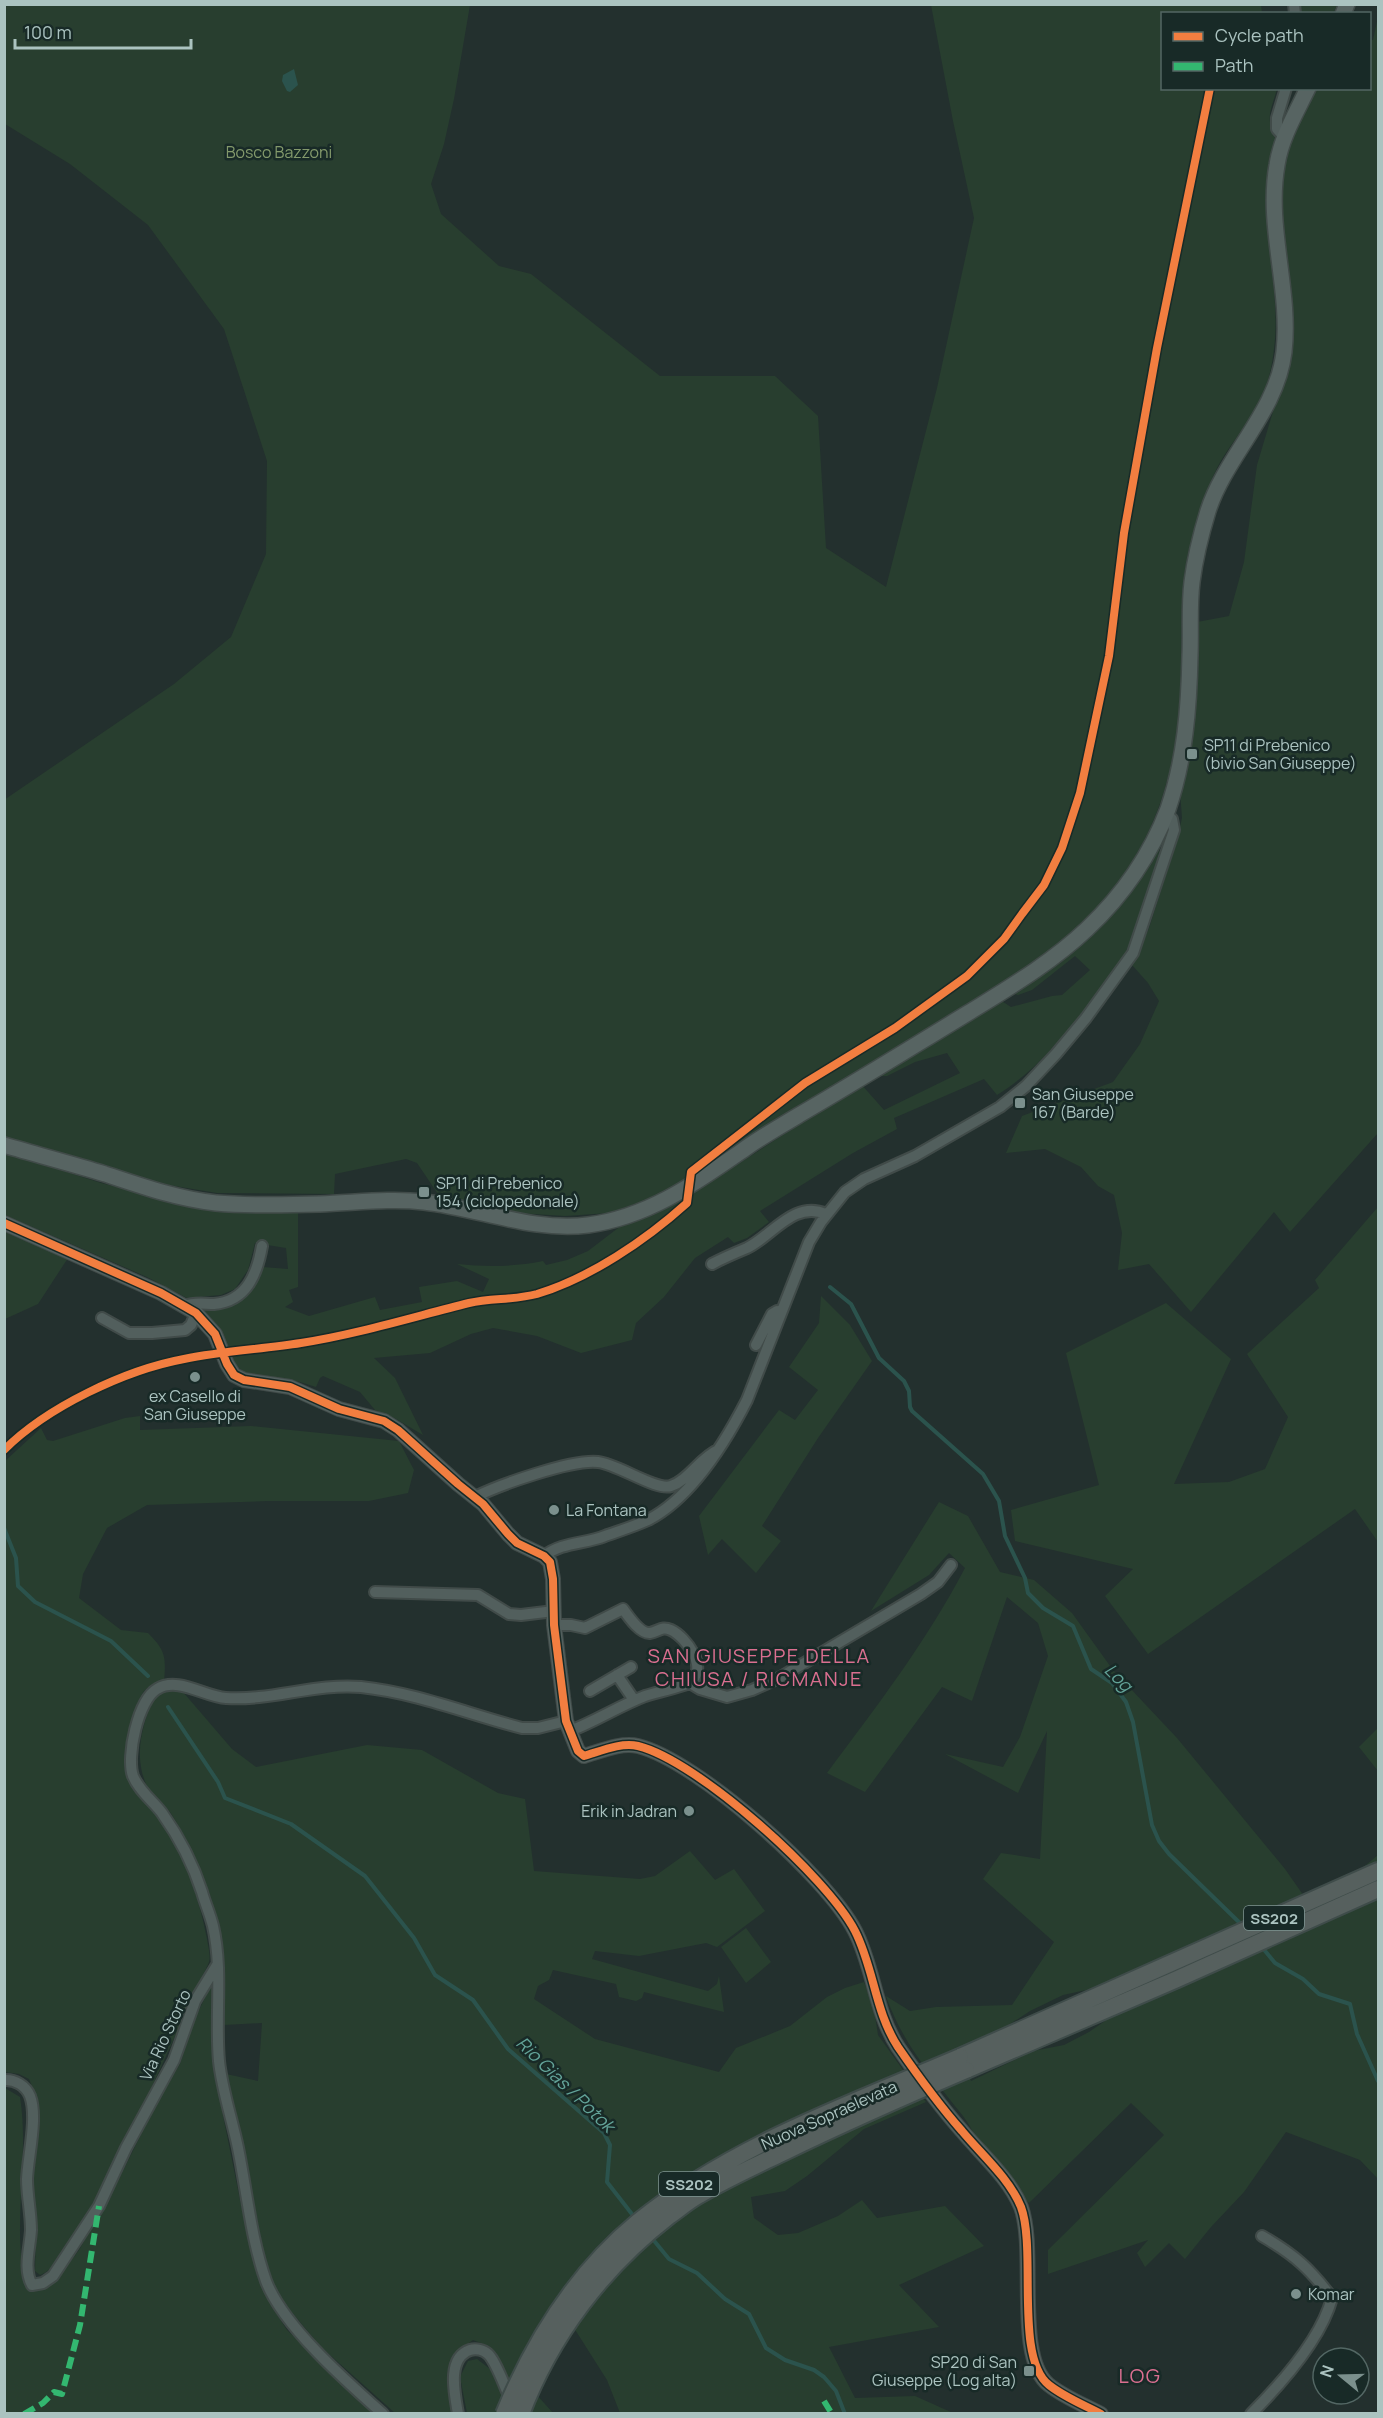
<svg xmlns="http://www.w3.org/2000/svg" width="1383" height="2418" font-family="Manrope,sans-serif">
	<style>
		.green { fill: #283e2f; fill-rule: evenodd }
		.water { fill: #2b534d }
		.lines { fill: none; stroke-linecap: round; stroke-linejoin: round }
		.stream { stroke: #2b534d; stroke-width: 4 }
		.minor-casing { stroke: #414b49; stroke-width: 14 }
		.tertiary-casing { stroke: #414b49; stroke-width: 16 }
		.secondary-casing { stroke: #414b49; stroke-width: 18 }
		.trunk-casing { stroke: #3f4c4a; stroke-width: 20 }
		.minor { stroke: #525f5d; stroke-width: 10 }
		.tertiary { stroke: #525f5d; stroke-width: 14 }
		.secondary { stroke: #576462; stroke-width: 15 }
		.trunk { stroke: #56605e; stroke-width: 16 }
		.trunk-bridge-casing { stroke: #3f4c4a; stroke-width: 20; stroke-linecap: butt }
		.trunk-bridge { stroke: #56605e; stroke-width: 16 }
		.quiet { stroke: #33b770; stroke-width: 6; stroke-dasharray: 12 6; stroke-linecap: butt }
		.cycleway-casing { stroke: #182a27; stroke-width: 11 }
		.cycleway { stroke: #f27e40; stroke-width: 8 }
		.poi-dot { fill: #7b908d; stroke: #182a27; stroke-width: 2 }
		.labels { text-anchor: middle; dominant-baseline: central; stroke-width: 5; stroke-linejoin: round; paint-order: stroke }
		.shield { fill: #182a27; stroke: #7f9592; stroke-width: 1.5 }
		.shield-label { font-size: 15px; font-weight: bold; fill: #abc3c0 }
		.park-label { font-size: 16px; fill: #83996b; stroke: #182a27 }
		.poi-label { font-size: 16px; fill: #abc3c0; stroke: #182a27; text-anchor: start }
		.street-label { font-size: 16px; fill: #abc3c0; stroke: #182a27 }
		.water-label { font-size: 18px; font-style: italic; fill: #63a499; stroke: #182a27 }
		.quarter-label { font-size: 20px; letter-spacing: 1.5px; fill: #da6f90; stroke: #182a27 }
	</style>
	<rect width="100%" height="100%" fill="#23302e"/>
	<path class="green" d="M 5,5 L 470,5 L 454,99 L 444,144 L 431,184 L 441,214 L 499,266 L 531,274 L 660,376 L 775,376 L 818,416 L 826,548 L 886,587 L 937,388 L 974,218 L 953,121 L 931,5 L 1261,5 L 1262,13 L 1162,14 L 1162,88 L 1277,89 C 1272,108 1263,121 1278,138 C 1250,205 1283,279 1274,349 C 1272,368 1267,389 1257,406 C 1246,428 1228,446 1217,468 C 1206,490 1199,514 1192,538 C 1178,584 1183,633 1181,681 C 1176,819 1127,899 1015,977 L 771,1123 L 683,1183 L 652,1198 L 609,1213 L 565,1216 L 517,1213 L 440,1197 L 417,1163 L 406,1159 L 335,1174 L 334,1194 L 217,1193 L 150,1182 L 5,1137 L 4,800 L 174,684 L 231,637 L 266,554 L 267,461 L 224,329 L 148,225 L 70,164 L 5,124 Z
		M 1299,5 L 1337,5 L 1333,14 L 1300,13 Z
		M 1378,17 L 1378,1133 L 1290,1232 L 1274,1212 L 1191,1312 L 1149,1264 L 1118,1270 L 1122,1233 L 1114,1195 L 1098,1186 L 1081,1167 L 1045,1149 L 1006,1153 L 1022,1116 L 1113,1082 L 1140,1044 L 1159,1001 L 1148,983 L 1132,965 L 1149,928 L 1177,840 L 1182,818 L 1180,791 L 1197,622 L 1229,616 L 1244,562 L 1257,465 L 1277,398 L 1282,159 L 1316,89 L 1370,88 L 1370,39 L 1373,40 Z
		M 1163,832 C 1155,875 1142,919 1123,958 C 1117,970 1107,981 1099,991 C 1070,1029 1038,1070 997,1095 L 984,1079 L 894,1118 L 897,1129 L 853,1153 L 760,1211 L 769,1222 L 747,1238 L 734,1243 L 728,1237 L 695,1258 L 664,1297 L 636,1323 L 632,1340 L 581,1353 L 537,1336 L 493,1328 L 471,1334 L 430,1353 L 374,1358 L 395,1378 L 423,1435 L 396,1419 L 375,1410 L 360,1392 L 323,1376 L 320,1378 L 316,1387 L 300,1382 L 243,1372 L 231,1359 L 224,1338 L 211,1318 L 200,1309 C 240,1307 246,1305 263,1267 L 288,1269 L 286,1248 L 255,1243 L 248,1270 L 235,1289 L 221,1295 L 187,1298 L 147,1277 L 5,1215 L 5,1152 L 101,1183 L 169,1200 L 298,1212 L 298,1287 L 289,1290 L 293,1302 L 285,1307 L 309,1316 L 375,1297 L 380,1310 L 422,1302 L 419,1287 L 457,1281 L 483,1292 L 489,1279 L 457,1264 C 486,1267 513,1267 543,1261 L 546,1265 L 567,1260 L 588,1251 L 622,1225 L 659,1211 L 689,1196 L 861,1084 L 884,1110 L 960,1073 L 947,1053 L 915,1062 L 887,1076 L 876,1076 L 1000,1000 L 1011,1007 L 1052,996 L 1062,995 L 1090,970 L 1075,956 L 1032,990 L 1018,995 L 1011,993 L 1046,971 Z
		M 1378,1207 L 1378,1542 L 1355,1509 L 1148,1654 L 1105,1596 L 1133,1569 L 1015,1541 L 1011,1510 L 1099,1485 L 1066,1353 L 1166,1303 L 1231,1359 L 1174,1484 L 1229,1482 L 1265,1469 L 1288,1417 L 1247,1354 L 1319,1288 L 1315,1280 Z
		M 4,1231 L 68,1258 L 38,1304 L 5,1319 Z
		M 821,1296 L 850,1325 L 872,1361 L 818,1438 L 762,1526 L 781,1541 L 756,1573 L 722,1539 L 708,1555 L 699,1516 L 779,1410 L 795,1420 L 818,1390 L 789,1367 L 819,1323 Z
		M 140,1416 L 140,1430 L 251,1426 L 399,1441 L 414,1470 L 408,1493 L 369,1501 L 268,1501 L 147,1505 L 107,1528 L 83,1574 L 79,1598 L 121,1630 L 148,1633 C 166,1651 166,1657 164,1682 C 159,1683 152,1685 147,1688 C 135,1697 121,1754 125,1769 C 133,1794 155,1811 169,1832 C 187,1861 201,1906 207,1939 C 208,1946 211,1956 209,1962 C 206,1970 201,1978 197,1986 C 179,2028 74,2269 40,2275 L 35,2271 L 36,2223 L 33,2185 L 38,2123 L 37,2098 L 29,2079 L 19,2074 L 5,2072 L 5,1461 L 41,1428 L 47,1440 L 53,1441 L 125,1418 Z
		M 939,1502 L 968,1516 L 1000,1572 L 1034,1580 L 1072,1613 L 1113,1670 L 1177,1738 L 1285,1869 L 1313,1909 L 1378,1855 L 1378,2179 L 1360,2160 L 1286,2132 L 1244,2192 L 1211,2227 L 1185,2259 L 1169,2243 L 1145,2267 L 1137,2253 L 1148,2240 L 1048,2274 L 1048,2250 L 1164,2135 L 1131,2103 L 1029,2203 C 1017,2192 1001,2181 992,2168 C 980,2152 975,2131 963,2116 C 933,2078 902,2043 886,1996 L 910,2011 L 936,2007 L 1012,2005 L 1054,1942 L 983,1879 L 1001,1853 L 1040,1859 L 1047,1731 L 1018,1793 L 945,1754 L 1003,1767 L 1020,1737 L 1048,1656 L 1038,1623 L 1007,1597 L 972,1701 L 942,1687 L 865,1792 L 827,1773 C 876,1707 927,1641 965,1568 L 949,1553 L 929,1575 L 871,1611 ZM 1164,1956 L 1179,1989 L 1112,2016 L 1089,2032 L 1064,2045 L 1033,2051 L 971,2081 L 958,2049 L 1004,2028 L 1030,2011 L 1063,1995 L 1100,1987 Z
		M 171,1690 L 183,1692 L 232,1749 L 256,1767 L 367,1745 L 422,1750 L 498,1793 L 525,1799 L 534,1871 L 640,1879 L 655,1876 L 690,1851 L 715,1880 L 734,1869 L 765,1911 L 717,1947 L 706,1943 L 639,1956 L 595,1951 L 592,1959 L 708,1991 L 717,1984 L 719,1976 L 724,2012 L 644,1992 L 642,1998 L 636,2001 L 619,1997 L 616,1984 L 553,1970 L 549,1980 L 538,1986 L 534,1999 L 595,2039 L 719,2072 L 736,2048 L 790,2026 L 827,1997 L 845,1988 L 864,1982 L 874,2009 L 878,2035 L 926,2102 L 864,2129 L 807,2176 L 785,2191 L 751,2197 L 754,2218 L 778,2235 L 798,2233 L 838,2216 L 862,2200 L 877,2218 L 945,2206 L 984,2246 L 899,2285 L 939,2327 L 829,2347 L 855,2398 L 915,2396 L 953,2413 L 620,2413 L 607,2380 L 574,2328 L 552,2360 L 536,2394 L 553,2413 L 526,2413 L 509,2385 L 500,2360 L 489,2346 L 473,2340 C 444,2360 448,2381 452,2413 L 395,2413 L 321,2347 L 279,2297 L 265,2260 L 241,2133 L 226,2074 L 258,2081 L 262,2023 L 224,2025 C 223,1982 224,1939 211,1898 C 201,1868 187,1838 170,1812 C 163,1802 151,1794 146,1784 C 133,1754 143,1724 154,1696 Z
		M 1378,1728 L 1378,1771 L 1359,1747 Z
		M 746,1928 L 771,1962 L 746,1983 L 721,1947 Z
		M 212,1984 L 214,2071 L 249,2244 L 269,2302 L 287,2330 L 373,2413 L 5,2413 L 5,2088 L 20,2097 C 30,2160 11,2225 26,2286 L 40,2289 L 56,2281 L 79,2250 L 118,2181 L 157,2102 L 180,2064 L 196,2016 Z
		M 477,2359 L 490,2369 L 510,2413 L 467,2413 L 460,2377 L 468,2361 Z"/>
	<path class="water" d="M 294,69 L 298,85 L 290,92 L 287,91 L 282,81 L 283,75 Z"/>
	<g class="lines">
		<path class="stream" d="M 830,1287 L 851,1304 L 879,1358 L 904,1381 L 909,1391 L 910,1407 L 912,1411 L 983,1474 L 999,1501 L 1005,1536 L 1025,1578 L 1028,1593 L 1043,1608 L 1073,1626 L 1091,1669 L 1112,1683 L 1126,1702 L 1133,1722 L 1152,1825 L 1159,1841 L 1169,1854 L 1244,1927
			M 4,1528 L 16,1558 L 18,1586 L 35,1602 L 111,1641 L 148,1676
			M 168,1707 L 218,1782 L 225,1798 L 291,1824 L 365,1876 L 414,1938 L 435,1975 L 473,2000 L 508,2049 L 604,2133 L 610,2145 L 607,2182 L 635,2218
			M 1261,1946 L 1275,1963 L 1303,1979 L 1319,1994 L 1350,2004 L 1357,2034 L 1378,2081
			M 651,2237 L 669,2259 L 697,2273 L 725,2299 L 749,2314 L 766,2348 L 785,2360 L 814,2370 L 824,2377 L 836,2391 L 845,2414"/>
		<g class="minor-casing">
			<path id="minor" d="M 1294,4 L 1295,14
				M 1285,138 L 1277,129 L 1277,118 L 1286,88
				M 712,1264 C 723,1258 735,1253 747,1248 C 772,1236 794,1200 826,1214
				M 185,1306 C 194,1302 204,1304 214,1304 C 247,1301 257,1274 262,1246
				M 102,1318 L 129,1333 L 152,1333 L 185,1330 L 191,1325 L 196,1313
				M 756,1345 L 772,1314 L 777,1311 L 781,1312
				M 475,1497 C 499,1485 572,1459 598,1462 C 618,1464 656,1491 671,1486 C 689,1480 700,1458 718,1450
				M 544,1556 C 562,1542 585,1544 605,1536 C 619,1531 635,1526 648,1520 C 691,1498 726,1441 747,1400 L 809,1242 L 821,1222 L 845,1192 L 864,1179 L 915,1156 L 1000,1107 L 1026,1086 L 1056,1054 L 1086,1018 L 1133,953 L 1174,830 L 1172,819 L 1166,813
				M 375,1592 L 478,1595 L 509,1614 L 521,1615 L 554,1611
				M 554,1625 L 571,1625 L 585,1628 L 623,1609 C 628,1616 640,1634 650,1633 C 659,1631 662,1626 671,1630 C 686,1637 710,1669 689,1683 C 685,1686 654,1693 645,1696 C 619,1706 596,1721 570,1731
				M 617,1675 L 634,1700
				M 690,1683 L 700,1689 L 727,1697 L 752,1690 L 779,1678 L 921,1594 L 938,1582 L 951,1565
				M 590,1691 L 631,1667
				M 4,2080 C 15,2079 26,2086 30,2096 C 38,2117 28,2156 27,2179 C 27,2196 31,2213 31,2230 C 30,2248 23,2269 32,2285 L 43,2283 L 53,2276 L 99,2206 L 126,2148 L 174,2060 L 195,2001 L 217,1965
				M 383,2414 C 347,2382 283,2326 266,2281 C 251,2239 247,2192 238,2148 C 232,2119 222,2090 219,2061 C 215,2017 223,1970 213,1926 C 210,1914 205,1903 202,1892 C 193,1864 179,1837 162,1813 C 153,1801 139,1791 133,1776 C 126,1757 138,1700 157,1689 C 178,1676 205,1697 226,1698 C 271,1701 316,1683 361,1687 C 417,1693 468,1714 522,1728 L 538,1728 L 566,1721
				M 458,2414 C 455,2395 446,2358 470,2350 C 476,2348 484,2350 488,2354 C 496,2361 505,2388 511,2400
				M 1251,2414 C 1281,2384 1321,2339 1332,2298 C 1310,2269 1295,2255 1262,2236"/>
		</g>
		<g class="tertiary-casing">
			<path id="tertiary" d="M 4,1223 L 161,1293 L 196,1313 L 215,1334 L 227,1364 L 234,1375 L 244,1380 L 290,1387 L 339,1409 L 384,1421 L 398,1430 L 458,1484 L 483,1504 L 508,1534 L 517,1543 L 544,1556 L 550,1562 L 553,1579 L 554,1625 L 566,1721 L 578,1751 L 584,1756 C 601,1751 621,1742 638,1746 C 698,1761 827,1877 855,1931 C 874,1968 875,2012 898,2047 C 918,2076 939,2105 962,2131 C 982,2155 1009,2178 1021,2207 C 1037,2250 1014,2358 1049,2385 C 1064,2397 1084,2405 1101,2414"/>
		</g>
		<g class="secondary-casing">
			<path id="secondary" d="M 1343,14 L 1347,4
				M 4,1145 C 38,1155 72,1164 105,1174 C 141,1186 178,1199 216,1203 C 250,1206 285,1205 320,1204 C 354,1203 389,1198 424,1202 C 479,1208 532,1232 588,1225 C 649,1217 697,1182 746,1148 C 763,1136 781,1126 799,1115 C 856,1082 912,1047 968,1013 C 1010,987 1051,963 1087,929 C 1122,896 1151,854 1168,809 C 1185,759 1189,708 1190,655 C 1191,631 1189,606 1192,582 C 1195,558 1201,534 1208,511 C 1226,455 1277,412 1284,352 C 1291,290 1266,227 1277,165 C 1281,138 1296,113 1308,88"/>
		</g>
		<g class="trunk-casing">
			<path id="trunk" d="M 960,2057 L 1378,1871
				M 966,2070 L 1175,1980 L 1378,1889"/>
		</g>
		<use href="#minor" class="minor"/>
		<use href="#tertiary" class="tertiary"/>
		<use href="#secondary" class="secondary"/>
		<use href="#trunk" class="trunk"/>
		<g class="trunk-bridge-casing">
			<path id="trunk-bridge" d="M 504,2414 C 534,2341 576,2273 638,2222 C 731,2146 850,2104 960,2057
				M 521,2414 C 551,2335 603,2267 669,2216 C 679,2209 688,2201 699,2195 C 726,2179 755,2166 784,2152 C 844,2123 905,2096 966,2070"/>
		</g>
		<use href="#trunk-bridge" class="trunk-bridge"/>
		<path class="quiet" d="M 824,2401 L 832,2414
			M 24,2414 L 43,2403 L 54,2392 L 62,2394 L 80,2325 L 99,2206"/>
		<g class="cycleway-casing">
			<path id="cycleway" d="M 4,1223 L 161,1293 L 196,1313 L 215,1334 L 227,1364 L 234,1375 L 244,1380 L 290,1387 L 339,1409 L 384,1421 L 398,1430 L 458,1484 L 483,1504 L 508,1534 L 517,1543 L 544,1556 L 550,1562 L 553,1579 L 554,1625 L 566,1721 L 578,1751 L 584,1756 C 601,1751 621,1742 638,1746 C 698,1761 827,1877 855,1931 C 874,1968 875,2012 898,2047 C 918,2076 939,2105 962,2131 C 982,2155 1009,2178 1021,2207 C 1037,2250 1014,2358 1049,2385 C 1064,2397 1084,2405 1101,2414
				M 4,1450 C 47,1407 125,1370 184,1359 C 223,1351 263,1349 301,1343 C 358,1334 413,1317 469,1303 C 491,1298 515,1300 537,1294 C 590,1278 646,1240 687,1203 L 691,1172 L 805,1083 L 895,1028 L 967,976 L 1004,939 L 1022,914 L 1044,885 L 1062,848 L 1080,793 L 1109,656 L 1124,533 L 1157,348 L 1210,88"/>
		</g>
		<use href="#cycleway" class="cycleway"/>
	</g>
	<g class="poi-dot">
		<rect x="1186" y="748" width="12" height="12" rx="3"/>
		<rect x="1014" y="1097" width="12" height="12" rx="3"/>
		<rect x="418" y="1186" width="12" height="12" rx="3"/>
		<circle cx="195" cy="1377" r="6"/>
		<circle cx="554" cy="1510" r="6"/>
		<circle cx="689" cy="1811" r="6"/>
		<circle cx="1296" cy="2294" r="6"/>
		<rect x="1023" y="2365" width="12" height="12" rx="3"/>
	</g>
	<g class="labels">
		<g class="shield">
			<rect x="1244" y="1906" width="60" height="24" rx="4.5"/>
			<rect x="659" y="2172" width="60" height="24" rx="4.5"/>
		</g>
		<g class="shield-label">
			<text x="1274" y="1918">SS202</text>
			<text x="689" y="2184">SS202</text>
		</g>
		<g class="park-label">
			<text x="279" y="152">Bosco Bazzoni</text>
		</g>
		<g class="poi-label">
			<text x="1204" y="745">SP11 di Prebenico<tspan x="1204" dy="18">(bivio San Giuseppe)</tspan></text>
			<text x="1032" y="1094">San Giuseppe<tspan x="1032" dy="18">167 (Barde)</tspan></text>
			<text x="436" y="1183">SP11 di Prebenico<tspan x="436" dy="18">154 (ciclopedonale)</tspan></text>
			<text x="195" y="1396" text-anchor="middle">ex Casello di<tspan x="195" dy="18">San Giuseppe</tspan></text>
			<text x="566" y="1510">La Fontana</text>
			<text x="677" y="1811" text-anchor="end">Erik in Jadran</text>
			<text x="1308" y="2294">Komar</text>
			<text x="1017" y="2362" text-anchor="end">SP20 di San<tspan x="1017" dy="18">Giuseppe (Log alta)</tspan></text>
		</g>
		<g class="street-label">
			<text transform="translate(165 2035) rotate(-65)">Via Rio Storto</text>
			<text transform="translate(829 2115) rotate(-24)">Nuova Sopraelevata</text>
		</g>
		<g class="water-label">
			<text transform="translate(1119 1677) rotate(45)">Log</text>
			<text transform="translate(566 2084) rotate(44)">Rio Gias / Potok</text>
		</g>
		<g class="quarter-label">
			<text x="759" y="1655">SAN GIUSEPPE DELLA<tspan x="759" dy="23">CHIUSA / RICMANJE</tspan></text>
			<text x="1140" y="2375">LOG</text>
		</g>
	</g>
	<rect width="1383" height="2418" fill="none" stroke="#abc3c0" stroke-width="12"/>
	<rect x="1161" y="12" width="210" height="78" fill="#182a27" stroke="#536764" stroke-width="1.5"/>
	<rect x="1173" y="32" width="30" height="9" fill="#f27e40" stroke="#536764" stroke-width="1.5"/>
	<text x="1215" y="42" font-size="18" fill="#abc3c0">Cycle path</text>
	<rect x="1173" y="62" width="30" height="9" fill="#33b770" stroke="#536764" stroke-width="1.5"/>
	<text x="1215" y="72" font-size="18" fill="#abc3c0">Path</text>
	<g transform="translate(1341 2376) rotate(289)"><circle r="28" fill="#182a27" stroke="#536764" stroke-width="1.5"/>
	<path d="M0-4.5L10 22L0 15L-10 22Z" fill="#7b908d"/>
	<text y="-9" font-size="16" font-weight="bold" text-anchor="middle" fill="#abc3c0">N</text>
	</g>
	<path d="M15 39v9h176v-9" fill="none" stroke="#abc3c0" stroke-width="3"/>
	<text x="24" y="39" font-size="18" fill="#abc3c0" stroke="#182a27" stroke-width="4.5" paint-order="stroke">100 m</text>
</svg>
